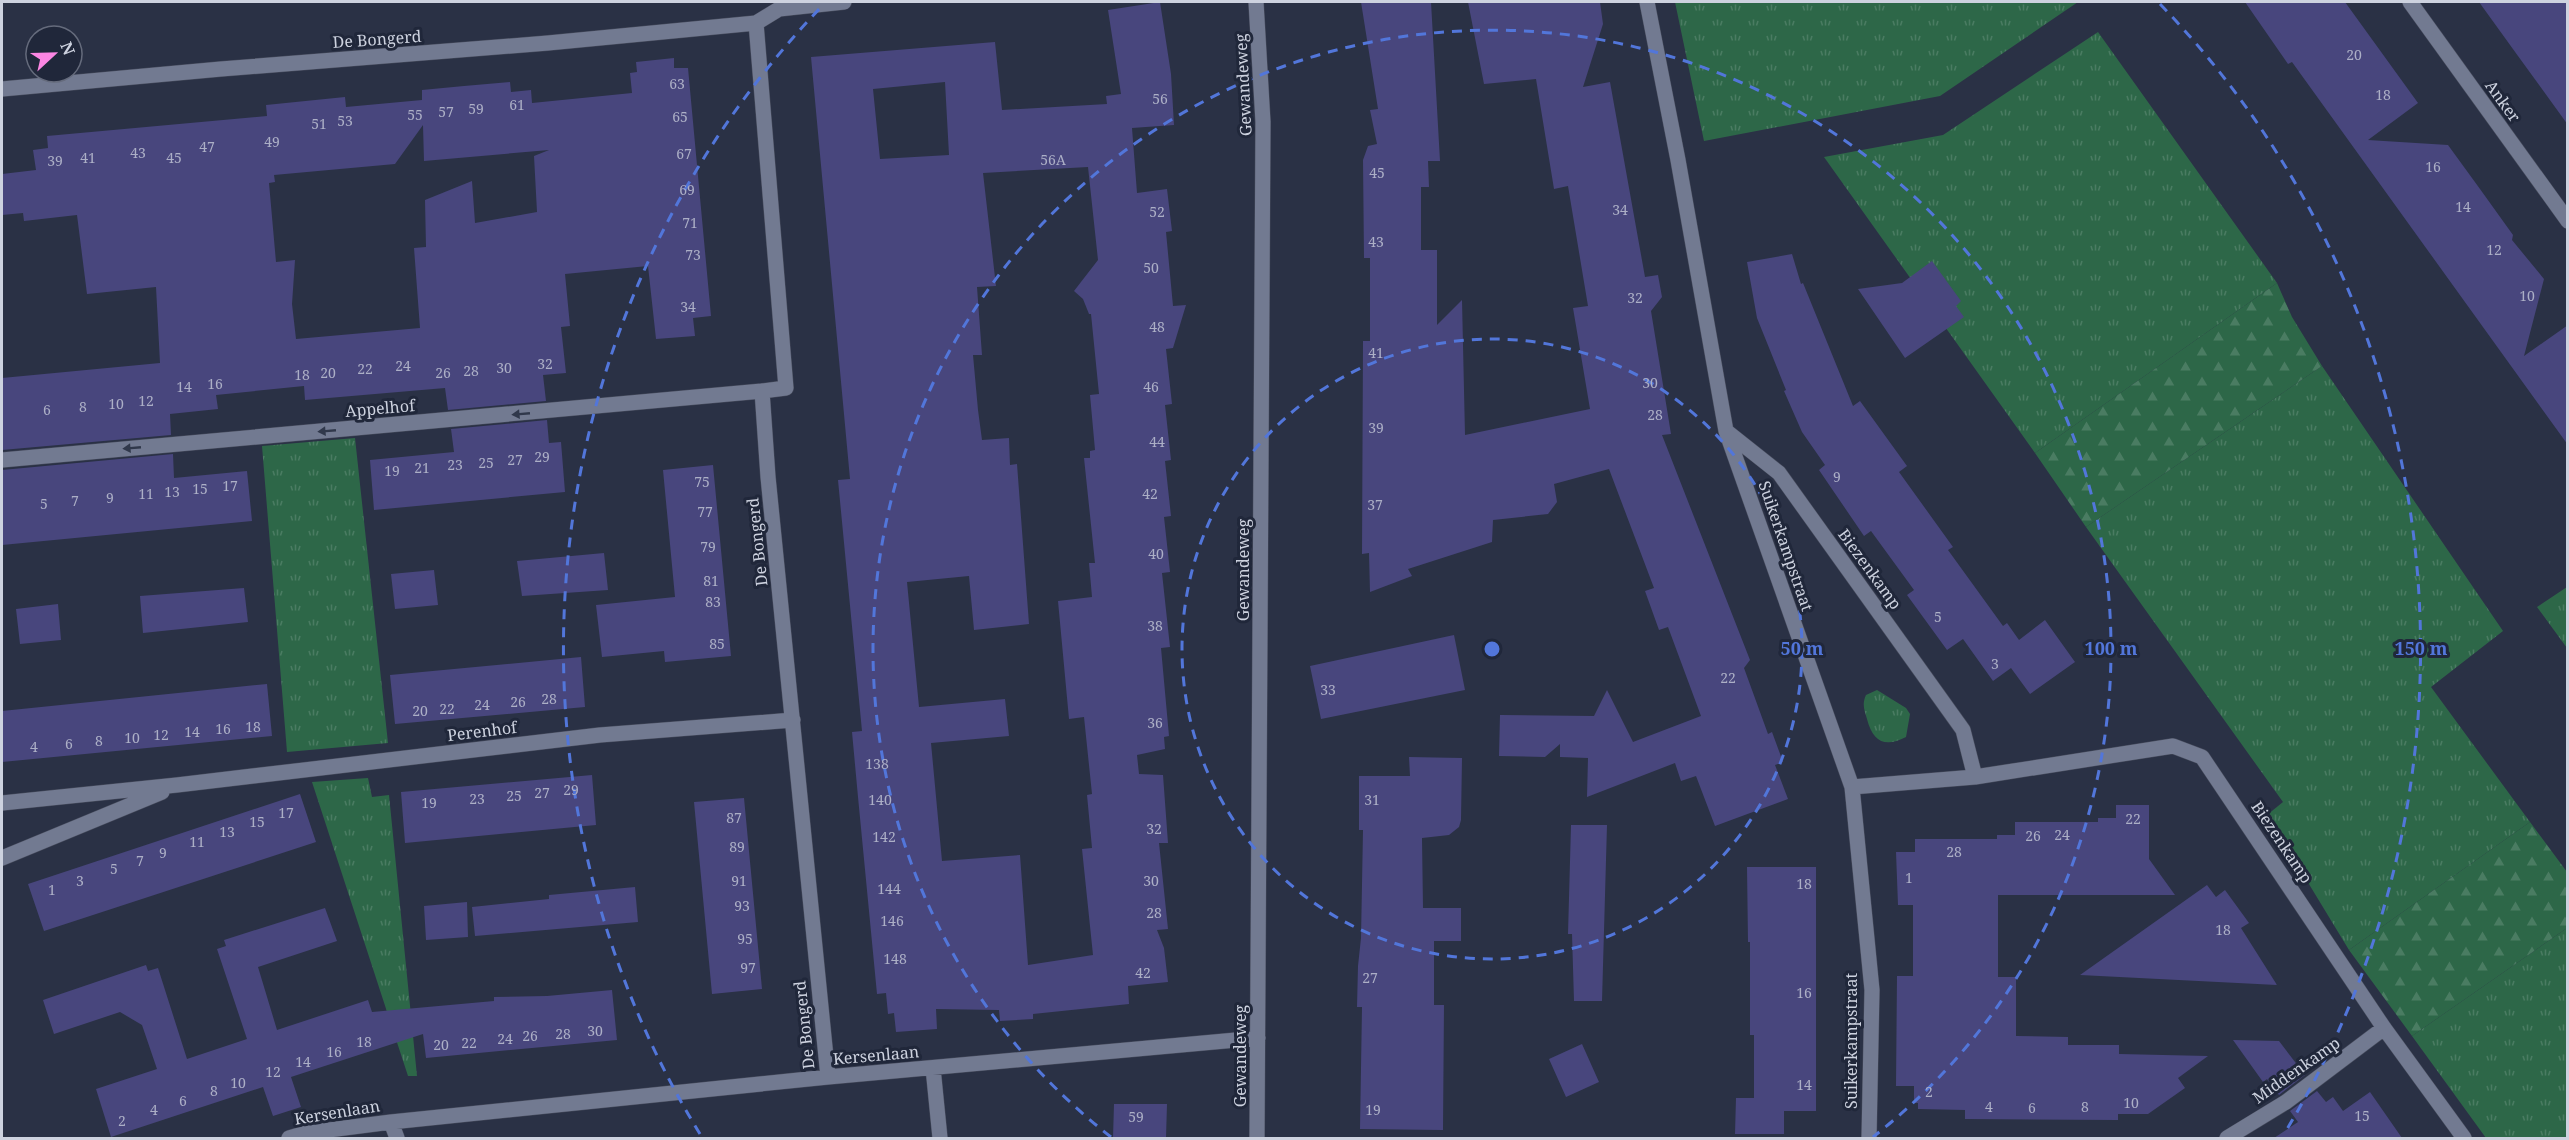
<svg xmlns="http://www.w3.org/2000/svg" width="2569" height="1140" font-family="'Noto Serif',serif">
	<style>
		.grass { fill: url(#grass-tufts) }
		.forest { fill: url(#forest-firs) }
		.building { fill: #48467d; fill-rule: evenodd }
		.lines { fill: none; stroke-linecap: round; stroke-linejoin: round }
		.minor-casing { stroke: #474c5d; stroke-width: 16 }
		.minor { stroke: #727a91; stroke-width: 15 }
		.oneway { fill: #30384b }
		.ring { fill: none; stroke: #5276da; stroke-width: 3; stroke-dasharray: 10 8 }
		.labels { text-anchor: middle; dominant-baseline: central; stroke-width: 6; stroke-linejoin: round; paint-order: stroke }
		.number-label { font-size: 14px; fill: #acafc6 }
		.street-label { font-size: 16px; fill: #cdd2df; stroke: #20273a }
		.centre { fill: #5276da; stroke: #20273a; stroke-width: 3 }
		.ring-label { font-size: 18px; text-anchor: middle; font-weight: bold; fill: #5276da; stroke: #20273a; stroke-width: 6; stroke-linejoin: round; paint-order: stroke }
	</style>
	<defs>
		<pattern id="grass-tufts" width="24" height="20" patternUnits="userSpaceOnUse" patternTransform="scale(1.5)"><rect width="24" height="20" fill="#2d6748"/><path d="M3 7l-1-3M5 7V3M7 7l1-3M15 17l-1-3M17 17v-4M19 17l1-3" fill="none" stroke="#4a7c62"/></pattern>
		<pattern id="forest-firs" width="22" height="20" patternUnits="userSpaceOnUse" patternTransform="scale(1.5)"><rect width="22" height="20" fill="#2d6748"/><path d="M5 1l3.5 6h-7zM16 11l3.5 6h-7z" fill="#4a7c62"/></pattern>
	</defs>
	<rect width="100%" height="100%" fill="#2a3145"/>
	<path class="grass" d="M 1675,2 L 2078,2 L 1940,96 L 1704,141 Z
		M 2098,32 L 2277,283 L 2035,453 L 1824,157 L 1943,135 Z
		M 2322,366 L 2503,631 L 2431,687 L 2530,822 L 2349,950 L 2267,815 L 2283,802 L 2086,527 Z
		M 355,438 L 388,743 L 287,752 L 262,446 Z
		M 2567,587 L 2567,586 L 2567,648 L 2537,607 Z
		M 1877,690 L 1906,708 L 1910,714 L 1906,737 C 1885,748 1873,742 1867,719 C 1864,709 1862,704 1866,695 Z
		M 368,778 L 372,797 L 389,795 L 417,1076 L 408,1076 L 312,782 Z
		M 2567,928 L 2567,1138 L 2486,1138 L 2412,1036 Z"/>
	<path class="forest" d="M 2277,283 L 2292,317 L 2322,366 L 2086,527 L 2035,453 Z
		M 2530,822 L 2567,872 L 2567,928 L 2412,1036 L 2349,950 Z"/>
	<path class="building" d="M 1160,2 L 1171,74 L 1174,125 L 1132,128 L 1137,193 L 1167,189 L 1172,231 L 1166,232 L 1173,306 L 1186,305 L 1173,348 L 1166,349 L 1172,404 L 1165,405 L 1171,460 L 1165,461 L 1171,516 L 1164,517 L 1170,572 L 1162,573 L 1170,647 L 1161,648 L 1169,736 L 1164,737 L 1165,749 L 1137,755 L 1139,774 L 1163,775 L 1168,843 L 1159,843 L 1168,929 L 1157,930 L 1164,948 L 1168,982 L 1128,986 L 1129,1004 L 1033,1014 L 1033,1019 L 1000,1021 L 999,1010 L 936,1009 L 937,1029 L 896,1032 L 894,1013 L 888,1014 L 886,993 L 877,994 L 858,797 L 852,732 L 862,731 L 838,480 L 850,479 L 811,57 L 995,42 L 1002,110 L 1107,104 L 1106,96 L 1121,94 L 1108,10 ZM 945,82 L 949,155 L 880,159 L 873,89 ZM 1088,167 L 1098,260 L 1074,291 L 1083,299 L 1089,314 L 1091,314 L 1099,394 L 1090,395 L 1095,450 L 1090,451 L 1090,458 L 1084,458 L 1095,563 L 1089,563 L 1092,597 L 1058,601 L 1069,719 L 1084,717 L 1092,794 L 1087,795 L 1092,848 L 1082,849 L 1093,955 L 1028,965 L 1020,855 L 942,861 L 931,743 L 1009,736 L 1005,699 L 919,707 L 907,582 L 969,576 L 974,630 L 1029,624 L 1017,464 L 1010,465 L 1009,438 L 982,440 L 978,410 L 973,355 L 982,355 L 977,287 L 996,286 L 983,173 Z
		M 1361,2 L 1431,2 L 1440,161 L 1428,161 L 1429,187 L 1421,187 L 1421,250 L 1437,250 L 1437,325 L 1462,300 L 1465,435 L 1590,409 L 1573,308 L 1588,306 L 1568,186 L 1554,189 L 1536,79 L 1484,84 L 1468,2 L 1600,2 L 1603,24 L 1583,87 L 1610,82 L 1645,277 L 1658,275 L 1662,297 L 1651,311 L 1671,434 L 1662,435 L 1750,660 L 1744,668 L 1768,734 L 1772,732 L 1783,762 L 1775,765 L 1788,799 L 1715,826 L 1696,776 L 1681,781 L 1675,763 L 1587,797 L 1588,758 L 1560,757 L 1560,744 L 1545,757 L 1499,756 L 1500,715 L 1594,716 L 1607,690 L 1633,742 L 1701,716 L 1668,627 L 1659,630 L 1645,591 L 1654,588 L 1609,469 L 1554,484 L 1557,502 L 1548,514 L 1493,520 L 1492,542 L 1408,569 L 1412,576 L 1370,592 L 1369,553 L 1362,554 L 1363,341 L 1370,341 L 1370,258 L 1364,258 L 1363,160 L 1368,146 L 1377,144 L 1370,110 L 1378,109 Z
		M 2245,2 L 2345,2 L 2418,103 L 2368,140 L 2448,145 L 2480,189 L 2513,235 L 2512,240 L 2544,279 L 2524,356 L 2568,325 L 2568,445 L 2292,62 L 2288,64 Z
		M 2479,2 L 2568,2 L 2568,125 L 2518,56 Z
		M 674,58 L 674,68 L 688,68 L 711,316 L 693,318 L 695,336 L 656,339 L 648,266 L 565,274 L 570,326 L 561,327 L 566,373 L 543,375 L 546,401 L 448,410 L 445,388 L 305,400 L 304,386 L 216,395 L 218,409 L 170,414 L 171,435 L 2,450 L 2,378 L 160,363 L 156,287 L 87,294 L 77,215 L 24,221 L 23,213 L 2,215 L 2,174 L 36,170 L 33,150 L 48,148 L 47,136 L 267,116 L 266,105 L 345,97 L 346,107 L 422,100 L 422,90 L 464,86 L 510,82 L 511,92 L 531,90 L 532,103 L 632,93 L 630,73 L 637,72 L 636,62 ZM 423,125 L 424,161 L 549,150 L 534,156 L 537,212 L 475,223 L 472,181 L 425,200 L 426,247 L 414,248 L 420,328 L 296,339 L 292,304 L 295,260 L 276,262 L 269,183 L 275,182 L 274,175 L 395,164 Z
		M 1792,254 L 1801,284 L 1803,283 L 1853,406 L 1860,401 L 1907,466 L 1899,472 L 1953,547 L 1948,550 L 2003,626 L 2007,623 L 2019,640 L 2045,620 L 2075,662 L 2030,694 L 2011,668 L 1993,681 L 1963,639 L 1947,650 L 1907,595 L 1914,590 L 1871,531 L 1864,536 L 1819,470 L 1825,465 L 1802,432 L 1784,391 L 1786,390 L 1757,318 L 1747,262 Z
		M 1932,261 L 1961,301 L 1956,306 L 1964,317 L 1905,358 L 1858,289 L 1902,283 Z
		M 547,420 L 549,443 L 561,442 L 565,492 L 374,510 L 370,460 L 454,452 L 451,429 Z
		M 173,454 L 174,478 L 247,471 L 252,521 L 2,545 L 2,470 Z
		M 713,465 L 731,656 L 665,662 L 664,651 L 602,657 L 596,605 L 675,597 L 663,470 Z
		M 604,553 L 608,590 L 522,596 L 517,561 Z
		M 434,570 L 438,605 L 395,609 L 391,574 Z
		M 244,588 L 248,622 L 143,633 L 140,596 Z
		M 58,604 L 61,640 L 20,644 L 16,609 Z
		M 1454,635 L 1465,690 L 1321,719 L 1310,666 Z
		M 581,657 L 585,707 L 395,724 L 390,675 Z
		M 267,684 L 272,736 L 2,762 L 2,711 Z
		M 1409,757 L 1462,758 L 1461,820 L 1459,827 L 1449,835 L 1422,838 L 1423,908 L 1461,908 L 1461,941 L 1434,941 L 1434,1005 L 1444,1005 L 1443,1130 L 1360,1129 L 1362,1007 L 1357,1007 L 1358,966 L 1361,938 L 1363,830 L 1359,830 L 1359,776 L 1410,776 Z
		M 592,775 L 596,825 L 405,843 L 401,792 Z
		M 300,794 L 316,842 L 44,931 L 28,884 Z
		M 744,798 L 762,989 L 712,994 L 694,802 Z
		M 2116,805 L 2149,805 L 2149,859 L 2175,895 L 1998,895 L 1998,977 L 2016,977 L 2016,1036 L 2068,1037 L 2068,1045 L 2119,1045 L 2119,1054 L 2208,1056 L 2178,1078 L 2185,1088 L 2148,1114 L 2118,1114 L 2118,1120 L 1965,1119 L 1965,1110 L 1918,1109 L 1918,1103 L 1914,1103 L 1914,1086 L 1896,1086 L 1897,976 L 1913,976 L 1913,905 L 1898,905 L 1896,852 L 1915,852 L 1915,839 L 1997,839 L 1997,835 L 2015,835 L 2015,822 L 2098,822 L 2098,818 L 2116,818 Z
		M 1571,825 L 1607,825 L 1602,1001 L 1574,1001 L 1572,934 L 1568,934 Z
		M 1747,867 L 1816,867 L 1816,1111 L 1784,1111 L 1784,1134 L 1735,1134 L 1736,1098 L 1754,1098 L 1754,1035 L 1750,1035 L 1750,942 L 1748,942 Z
		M 2207,885 L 2216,897 L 2225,890 L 2249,923 L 2241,928 L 2277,985 L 2080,975 Z
		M 635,887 L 638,922 L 475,936 L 472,907 L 549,899 L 549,895 Z
		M 467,902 L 468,937 L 426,940 L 424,906 Z
		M 325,908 L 337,941 L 258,967 L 277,1030 L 368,1000 L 372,1012 L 494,1001 L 494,997 L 547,996 L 612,990 L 617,1040 L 426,1058 L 423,1034 L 291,1077 L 301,1107 L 273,1116 L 263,1087 L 111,1137 L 96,1089 L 157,1069 L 142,1025 L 120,1012 L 54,1034 L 43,1000 L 146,965 L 148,971 L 158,968 L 187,1059 L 247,1039 L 217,949 L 226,946 L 224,940 Z
		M 2233,1040 L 2279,1041 L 2305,1075 L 2279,1095 L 2267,1079 L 2263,1082 Z
		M 1582,1044 L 1599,1082 L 1566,1097 L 1549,1059 Z
		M 2317,1091 L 2326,1102 L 2333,1097 L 2343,1111 L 2370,1092 L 2402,1138 L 2274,1138 L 2298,1122 L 2290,1111 Z
		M 1114,1104 L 1167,1104 L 1166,1138 L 1113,1138 Z"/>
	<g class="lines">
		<g class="minor-casing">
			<path id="minor" d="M 1256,2 L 1263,122 L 1257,1138
				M 1647,2 L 1678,160 L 1726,431 L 1852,787 L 1872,990 L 1869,1138
				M 2410,2 L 2568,221
				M 756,23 L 786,388 L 762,391 L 768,477 L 828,1077
				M 2,89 L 221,69 L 548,43 L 756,23 L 779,9 L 844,2
				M 1726,431 L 1779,473 L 1963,730 L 1975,777
				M 2,460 L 762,391
				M 1852,787 L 1975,777 L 2173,746 L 2202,757 L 2384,1028 L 2464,1138
				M 2,803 L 177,785 L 600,735 L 793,720
				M 2,858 L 162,792
				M 933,1068 L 940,1138
				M 391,1122 L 397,1138
				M 289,1138 L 306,1133 L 391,1122 L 828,1077 L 1258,1038
				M 2227,1138 L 2286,1102 L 2384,1028"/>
		</g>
		<use href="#minor" class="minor"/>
	</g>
	<defs><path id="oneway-solid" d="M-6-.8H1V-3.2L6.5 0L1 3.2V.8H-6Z" transform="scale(1.5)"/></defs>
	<g class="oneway">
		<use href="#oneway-solid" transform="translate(521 414) rotate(175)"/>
		<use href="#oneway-solid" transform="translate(327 431) rotate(175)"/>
		<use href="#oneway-solid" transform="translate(132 448) rotate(175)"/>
	</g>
	<g class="ring">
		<circle cx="1492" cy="649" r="310"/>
		<path d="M1111 1137A619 619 0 1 1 1873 1137"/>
		<path d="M700 1134A929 929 0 0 1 824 4M2160 4A929 929 0 0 1 2284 1134"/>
	</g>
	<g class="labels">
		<g class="number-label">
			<text x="2354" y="54">20</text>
			<text x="677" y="83">63</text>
			<text x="2383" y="94">18</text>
			<text x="1160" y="98">56</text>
			<text x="517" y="104">61</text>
			<text x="476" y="108">59</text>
			<text x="446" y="111">57</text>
			<text x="415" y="114">55</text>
			<text x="680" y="116">65</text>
			<text x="345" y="120">53</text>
			<text x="319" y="123">51</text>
			<text x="272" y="141">49</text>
			<text x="207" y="146">47</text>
			<text x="138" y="152">43</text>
			<text x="684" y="153">67</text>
			<text x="88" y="157">41</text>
			<text x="174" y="157">45</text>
			<text x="1053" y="159">56A</text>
			<text x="55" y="160">39</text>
			<text x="2433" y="166">16</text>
			<text x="1377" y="172">45</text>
			<text x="687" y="189">69</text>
			<text x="2463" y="206">14</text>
			<text x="1620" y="209">34</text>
			<text x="1157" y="211">52</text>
			<text x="690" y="222">71</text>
			<text x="1376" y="241">43</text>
			<text x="2494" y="249">12</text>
			<text x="693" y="254">73</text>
			<text x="1151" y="267">50</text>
			<text x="2527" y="295">10</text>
			<text x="1635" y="297">32</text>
			<text x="688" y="306">34</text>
			<text x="1157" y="326">48</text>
			<text x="1376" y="352">41</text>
			<text x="545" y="363">32</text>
			<text x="403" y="365">24</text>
			<text x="504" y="367">30</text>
			<text x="365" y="368">22</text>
			<text x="471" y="370">28</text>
			<text x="328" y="372">20</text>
			<text x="443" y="372">26</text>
			<text x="302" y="374">18</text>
			<text x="1650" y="382">30</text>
			<text x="215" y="383">16</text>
			<text x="184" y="386">14</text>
			<text x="1151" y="386">46</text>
			<text x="146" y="400">12</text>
			<text x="116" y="403">10</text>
			<text x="83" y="406">8</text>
			<text x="47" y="409">6</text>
			<text x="1655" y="414">28</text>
			<text x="1376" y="427">39</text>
			<text x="1157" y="441">44</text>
			<text x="542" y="456">29</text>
			<text x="515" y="459">27</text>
			<text x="486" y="462">25</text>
			<text x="455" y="464">23</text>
			<text x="422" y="467">21</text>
			<text x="392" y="470">19</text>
			<text x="1837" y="476">9</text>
			<text x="702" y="481">75</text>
			<text x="230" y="485">17</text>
			<text x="200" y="488">15</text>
			<text x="172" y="491">13</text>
			<text x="146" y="493">11</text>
			<text x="1150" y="493">42</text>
			<text x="110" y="497">9</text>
			<text x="75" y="500">7</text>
			<text x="44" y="503">5</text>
			<text x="1375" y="504">37</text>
			<text x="705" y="511">77</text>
			<text x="708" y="546">79</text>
			<text x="1156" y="553">40</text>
			<text x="711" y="580">81</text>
			<text x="713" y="601">83</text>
			<text x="1938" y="616">5</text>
			<text x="1155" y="625">38</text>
			<text x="717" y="643">85</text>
			<text x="1995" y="663">3</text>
			<text x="1728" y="677">22</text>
			<text x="1328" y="689">33</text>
			<text x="549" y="698">28</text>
			<text x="518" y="701">26</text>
			<text x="482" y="704">24</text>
			<text x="447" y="708">22</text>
			<text x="420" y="710">20</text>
			<text x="1155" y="722">36</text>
			<text x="253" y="726">18</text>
			<text x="223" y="728">16</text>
			<text x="192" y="731">14</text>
			<text x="161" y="734">12</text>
			<text x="132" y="737">10</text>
			<text x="99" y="740">8</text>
			<text x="69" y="743">6</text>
			<text x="34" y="746">4</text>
			<text x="877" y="763">138</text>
			<text x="571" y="789">29</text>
			<text x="542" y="792">27</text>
			<text x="514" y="795">25</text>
			<text x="477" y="798">23</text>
			<text x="880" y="799">140</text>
			<text x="1372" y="799">31</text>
			<text x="429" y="802">19</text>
			<text x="286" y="812">17</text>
			<text x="734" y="817">87</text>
			<text x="2133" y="818">22</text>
			<text x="257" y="821">15</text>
			<text x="1154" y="828">32</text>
			<text x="227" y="831">13</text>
			<text x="2062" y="834">24</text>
			<text x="2033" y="835">26</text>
			<text x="884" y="836">142</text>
			<text x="197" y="841">11</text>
			<text x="737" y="846">89</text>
			<text x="1954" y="851">28</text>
			<text x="163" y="852">9</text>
			<text x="140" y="860">7</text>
			<text x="114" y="868">5</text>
			<text x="1909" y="877">1</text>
			<text x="80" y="880">3</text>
			<text x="739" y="880">91</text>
			<text x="1151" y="880">30</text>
			<text x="1804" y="883">18</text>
			<text x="889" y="888">144</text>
			<text x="52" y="889">1</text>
			<text x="742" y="905">93</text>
			<text x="1154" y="912">28</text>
			<text x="892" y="920">146</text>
			<text x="2223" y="929">18</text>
			<text x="745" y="938">95</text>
			<text x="895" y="958">148</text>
			<text x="748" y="967">97</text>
			<text x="1143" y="972">42</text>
			<text x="1370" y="977">27</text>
			<text x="1804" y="992">16</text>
			<text x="595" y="1030">30</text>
			<text x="563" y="1033">28</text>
			<text x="530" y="1035">26</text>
			<text x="505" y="1038">24</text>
			<text x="364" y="1041">18</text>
			<text x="469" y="1042">22</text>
			<text x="441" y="1044">20</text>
			<text x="334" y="1051">16</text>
			<text x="303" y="1061">14</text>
			<text x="273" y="1071">12</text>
			<text x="238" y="1082">10</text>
			<text x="1804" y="1084">14</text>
			<text x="214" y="1090">8</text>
			<text x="1929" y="1091">2</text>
			<text x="183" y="1100">6</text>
			<text x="2131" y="1102">10</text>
			<text x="1989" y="1106">4</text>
			<text x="2085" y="1106">8</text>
			<text x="2032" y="1107">6</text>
			<text x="154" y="1109">4</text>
			<text x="1373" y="1109">19</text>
			<text x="2362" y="1115">15</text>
			<text x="1136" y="1116">59</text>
			<text x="122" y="1120">2</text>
		</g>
		<g class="street-label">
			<text transform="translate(377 39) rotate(-4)">De Bongerd</text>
			<text transform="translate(1243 85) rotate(-93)">Gewandeweg</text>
			<text transform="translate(2503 101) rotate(54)">Anker</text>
			<text transform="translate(380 408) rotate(-5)">Appelhof</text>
			<text transform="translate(757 542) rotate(-96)">De Bongerd</text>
			<text transform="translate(1786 546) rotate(71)">Suikerkampstraat</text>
			<text transform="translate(1870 569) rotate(54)">Biezenkamp</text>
			<text transform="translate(1243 570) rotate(-90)">Gewandeweg</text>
			<text transform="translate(482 731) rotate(-7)">Perenhof</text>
			<text transform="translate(2282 842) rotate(56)">Biezenkamp</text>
			<text transform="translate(804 1025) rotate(-96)">De Bongerd</text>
			<text transform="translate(1851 1041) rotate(-90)">Suikerkampstraat</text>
			<text transform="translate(876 1055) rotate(-5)">Kersenlaan</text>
			<text transform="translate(1240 1056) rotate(-90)">Gewandeweg</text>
			<text transform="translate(2296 1070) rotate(-35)">Middenkamp</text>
			<text transform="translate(337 1112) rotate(-9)">Kersenlaan</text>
		</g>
	</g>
	<circle cx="1492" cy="649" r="9" class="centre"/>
	<g class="ring-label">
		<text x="1802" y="655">50 m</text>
		<text x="2111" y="655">100 m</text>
		<text x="2421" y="655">150 m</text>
	</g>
	<rect width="2569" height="1140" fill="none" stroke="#cdd2df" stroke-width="6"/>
	<g transform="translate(54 54) rotate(68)"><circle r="28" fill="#20273a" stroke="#656b7c" stroke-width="1.5"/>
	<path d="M0-4.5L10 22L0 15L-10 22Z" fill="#fc86e3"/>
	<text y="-9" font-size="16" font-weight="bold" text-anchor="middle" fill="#cdd2df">N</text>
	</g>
</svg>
